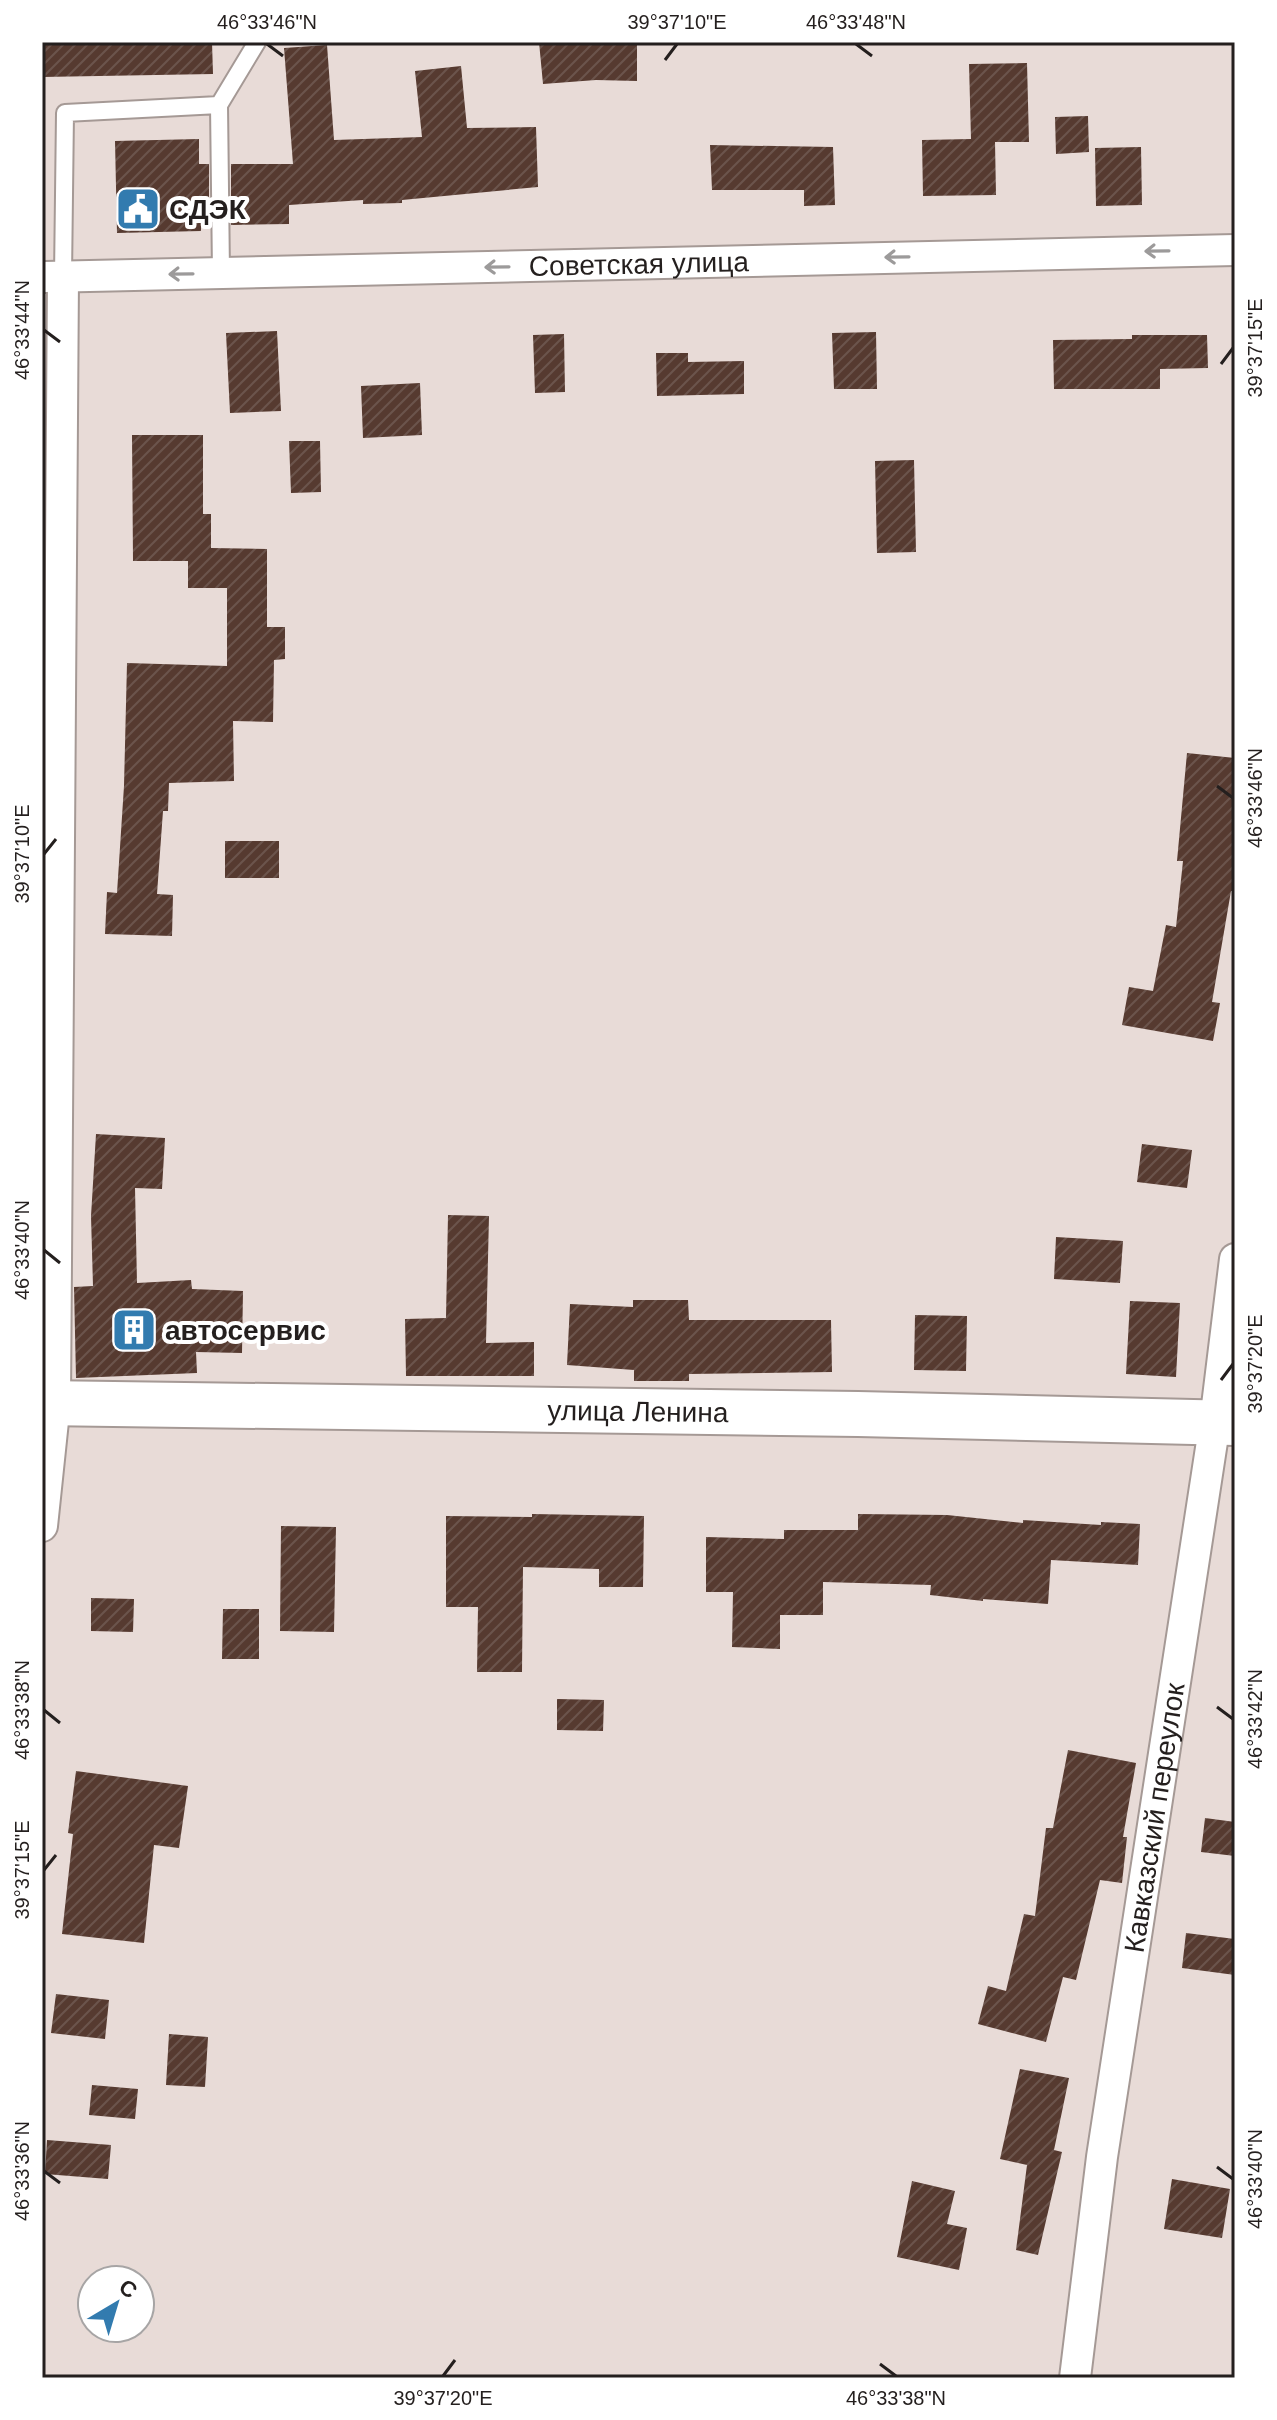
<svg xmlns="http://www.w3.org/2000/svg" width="1277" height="2420" font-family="Helvetica,sans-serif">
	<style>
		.building { fill: url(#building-hatch) }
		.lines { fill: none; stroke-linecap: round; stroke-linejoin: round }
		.lane-casing { stroke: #a59995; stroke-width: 20 }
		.street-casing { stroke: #a59995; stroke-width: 34 }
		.secondary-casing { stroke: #a59995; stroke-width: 48 }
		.lane { stroke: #fff; stroke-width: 16 }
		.street { stroke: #fff; stroke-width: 30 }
		.secondary { stroke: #fff; stroke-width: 44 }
		.oneway { stroke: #9c9a9a }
		.ticks { fill: none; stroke: #241f1e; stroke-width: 3 }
		.labels { text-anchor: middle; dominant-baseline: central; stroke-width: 8; stroke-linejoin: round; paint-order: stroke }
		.poi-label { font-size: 28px; font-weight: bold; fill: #241f1e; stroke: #fff; text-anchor: start }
		.street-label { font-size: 28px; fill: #241f1e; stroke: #fff }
		.neatline { fill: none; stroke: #241f1e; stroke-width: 3 }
		.ticks-label { font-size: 20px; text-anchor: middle; fill: #241f1e }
	</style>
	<defs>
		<pattern id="building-hatch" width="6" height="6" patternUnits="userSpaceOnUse" patternTransform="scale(2)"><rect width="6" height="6" fill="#563a30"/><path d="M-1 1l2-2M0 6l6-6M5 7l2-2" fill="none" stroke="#6b544c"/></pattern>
	</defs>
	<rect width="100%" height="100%" fill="#e8dbd7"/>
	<path class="building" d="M 42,42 L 212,42 L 213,74 L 42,77 Z
		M 539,42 L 637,42 L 637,81 L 596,80 L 543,84 Z
		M 327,45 L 334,140 L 422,137 L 415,71 L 461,66 L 467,128 L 536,127 L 538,187 L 402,200 L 402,203 L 363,204 L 363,200 L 289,205 L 289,224 L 231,225 L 231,164 L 293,164 L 284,48 Z
		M 1027,63 L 1029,142 L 995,142 L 996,195 L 923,196 L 922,140 L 971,139 L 969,64 Z
		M 1088,116 L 1089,152 L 1056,154 L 1055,117 Z
		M 199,139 L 199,164 L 209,164 L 209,226 L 201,226 L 201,231 L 117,233 L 115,141 Z
		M 710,145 L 833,147 L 835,205 L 804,206 L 804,190 L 712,190 Z
		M 1141,147 L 1142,205 L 1096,206 L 1095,148 Z
		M 277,331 L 281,411 L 230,413 L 226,333 Z
		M 876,332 L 877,389 L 834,389 L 832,333 Z
		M 564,334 L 565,392 L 535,393 L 533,335 Z
		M 1132,335 L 1207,335 L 1208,368 L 1160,369 L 1160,389 L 1054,389 L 1053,340 L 1132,339 Z
		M 656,353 L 688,353 L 688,362 L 744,361 L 744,394 L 657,396 Z
		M 420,383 L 422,435 L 363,438 L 361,386 Z
		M 132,435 L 203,435 L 203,514 L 211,514 L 211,548 L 267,549 L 267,627 L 285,627 L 285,659 L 274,660 L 273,722 L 233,721 L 234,781 L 169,783 L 168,811 L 163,811 L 157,894 L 173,895 L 172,936 L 105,934 L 107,892 L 117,893 L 124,786 L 127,663 L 227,666 L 227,588 L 188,588 L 188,561 L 133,561 Z
		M 289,441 L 320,441 L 321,492 L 291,493 Z
		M 914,460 L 916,552 L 877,553 L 875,461 Z
		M 1187,753 L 1235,758 L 1235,891 L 1231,891 L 1212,1002 L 1220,1003 L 1213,1041 L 1122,1025 L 1129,987 L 1153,991 L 1166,925 L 1176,927 L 1183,861 L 1177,861 Z
		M 225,841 L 279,841 L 279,878 L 225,878 Z
		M 96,1134 L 165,1138 L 162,1189 L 135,1188 L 137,1283 L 191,1280 L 192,1289 L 243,1291 L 242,1353 L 196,1352 L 197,1373 L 76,1378 L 74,1287 L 93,1286 L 91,1216 Z
		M 1142,1144 L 1192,1150 L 1187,1188 L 1137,1182 Z
		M 448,1215 L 489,1216 L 486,1343 L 534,1342 L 534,1376 L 406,1376 L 405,1319 L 446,1318 Z
		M 1056,1237 L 1123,1241 L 1120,1283 L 1054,1279 Z
		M 633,1300 L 688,1300 L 689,1320 L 831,1320 L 832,1372 L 689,1374 L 689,1381 L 634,1381 L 634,1370 L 567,1365 L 570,1304 L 633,1307 Z
		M 1130,1301 L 1180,1303 L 1176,1377 L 1126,1374 Z
		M 915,1315 L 967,1316 L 966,1371 L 914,1370 Z
		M 532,1514 L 644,1516 L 643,1587 L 599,1587 L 599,1569 L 523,1567 L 522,1672 L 477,1672 L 478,1607 L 446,1607 L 446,1516 L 532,1517 Z
		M 858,1514 L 947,1515 L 1023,1523 L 1023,1520 L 1101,1525 L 1101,1522 L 1140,1524 L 1138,1565 L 1051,1560 L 1048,1604 L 983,1599 L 983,1601 L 930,1595 L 931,1585 L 823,1582 L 823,1615 L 780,1615 L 780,1649 L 732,1647 L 733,1592 L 706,1592 L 706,1537 L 784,1539 L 784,1530 L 858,1530 Z
		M 281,1526 L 336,1527 L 334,1632 L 280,1631 Z
		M 91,1598 L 134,1599 L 133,1632 L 91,1631 Z
		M 223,1609 L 259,1609 L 259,1659 L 222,1659 Z
		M 557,1699 L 604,1700 L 603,1731 L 557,1730 Z
		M 1068,1750 L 1136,1763 L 1123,1837 L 1127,1837 L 1122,1883 L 1100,1880 L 1076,1980 L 1063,1977 L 1046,2042 L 978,2024 L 988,1986 L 1006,1991 L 1024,1914 L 1035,1916 L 1046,1828 L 1053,1828 Z
		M 76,1771 L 188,1786 L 179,1848 L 154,1845 L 144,1943 L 62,1934 L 73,1834 L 68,1833 Z
		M 1205,1818 L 1235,1822 L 1235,1856 L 1201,1852 Z
		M 1186,1933 L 1235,1939 L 1235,1975 L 1182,1968 Z
		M 56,1994 L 109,2000 L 105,2039 L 51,2033 Z
		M 169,2034 L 208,2037 L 205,2087 L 166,2085 Z
		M 1020,2069 L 1069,2078 L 1054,2150 L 1062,2152 L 1038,2255 L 1016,2250 L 1027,2165 L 1000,2159 Z
		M 92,2085 L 138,2089 L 135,2119 L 89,2115 Z
		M 47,2140 L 111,2145 L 108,2179 L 45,2174 Z
		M 1172,2179 L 1230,2189 L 1222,2238 L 1164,2229 Z
		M 912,2181 L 955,2191 L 947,2224 L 967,2228 L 959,2270 L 897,2257 Z"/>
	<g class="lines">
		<g class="lane-casing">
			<path id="lane" d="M 221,273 L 219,105 L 257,42
				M 63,277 L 65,113 L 219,105"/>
		</g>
		<g class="street-casing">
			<g id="street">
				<path id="s1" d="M 45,277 L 1235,250"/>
				<path d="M 42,1526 L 55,1402 L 63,277"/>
				<path id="s2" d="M 1075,2378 L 1102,2157 L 1215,1422 L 1235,1259"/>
			</g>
		</g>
		<g class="secondary-casing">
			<g id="secondary">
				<path id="s3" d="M 42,1403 L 858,1414 L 1235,1423"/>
			</g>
		</g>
		<use href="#lane" class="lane"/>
		<use href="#street" class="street"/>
		<use href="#secondary" class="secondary"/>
	</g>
	<defs><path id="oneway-shaft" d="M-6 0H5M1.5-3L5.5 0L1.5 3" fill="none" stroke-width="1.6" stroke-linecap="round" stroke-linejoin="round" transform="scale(2)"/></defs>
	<g class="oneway">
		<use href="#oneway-shaft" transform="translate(1157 251) rotate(179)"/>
		<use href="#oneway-shaft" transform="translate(897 257) rotate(179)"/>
		<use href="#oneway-shaft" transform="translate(497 267) rotate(179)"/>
		<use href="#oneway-shaft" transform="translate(181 274) rotate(179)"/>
	</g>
	<path class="ticks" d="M 267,44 L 283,56M 856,44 L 872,56M 665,60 L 677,44M 44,330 L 60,342M 1221,364 L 1233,348M 1217,786 L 1233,798M 44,854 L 56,839M 44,1250 L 60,1263M 1221,1380 L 1233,1364M 1217,1707 L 1233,1719M 44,1710 L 60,1723M 44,1870 L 56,1855M 1217,2167 L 1233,2179M 44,2171 L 60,2183M 880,2364 L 896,2376M 443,2376 L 455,2360"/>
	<defs>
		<g id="civic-square" transform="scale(2.3)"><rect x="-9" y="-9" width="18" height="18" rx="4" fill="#327baf" stroke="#fff"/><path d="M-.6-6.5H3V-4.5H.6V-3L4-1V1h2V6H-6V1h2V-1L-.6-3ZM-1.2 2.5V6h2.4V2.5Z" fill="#fff"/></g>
		<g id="building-square" transform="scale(2.3)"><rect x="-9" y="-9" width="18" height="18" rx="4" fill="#327baf" stroke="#fff"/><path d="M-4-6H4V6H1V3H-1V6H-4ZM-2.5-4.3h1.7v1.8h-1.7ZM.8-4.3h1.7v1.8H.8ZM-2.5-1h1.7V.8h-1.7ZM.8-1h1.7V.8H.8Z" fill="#fff"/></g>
	</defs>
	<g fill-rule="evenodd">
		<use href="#civic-square" x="138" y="209"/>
		<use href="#building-square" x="134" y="1330"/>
	</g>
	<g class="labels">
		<g class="poi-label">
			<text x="169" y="209">СДЭК</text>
			<text x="165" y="1330">автосервис</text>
		</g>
		<g class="street-label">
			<text stroke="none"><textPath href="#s1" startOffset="594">Советская улица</textPath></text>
			<text stroke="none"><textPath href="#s3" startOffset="596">улица Ленина</textPath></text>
			<text stroke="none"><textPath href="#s2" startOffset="566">Кавказский переулок</textPath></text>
		</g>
	</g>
	<rect width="1277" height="2420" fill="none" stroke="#ffffff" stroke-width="88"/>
	<g transform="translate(116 2304) rotate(38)"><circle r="38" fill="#ffffff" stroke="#a7a5a5" stroke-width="2"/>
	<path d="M0-6L14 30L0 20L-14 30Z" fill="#327baf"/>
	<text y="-12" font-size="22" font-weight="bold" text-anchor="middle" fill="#241f1e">С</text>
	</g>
	<rect x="44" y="44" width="1189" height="2332" class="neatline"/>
	<g class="ticks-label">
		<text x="267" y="29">46°33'46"N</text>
		<text x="677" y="29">39°37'10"E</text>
		<text x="856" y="29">46°33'48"N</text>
		<text transform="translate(22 330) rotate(-90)" y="7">46°33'44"N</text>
		<text transform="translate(1255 348) rotate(-90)" y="7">39°37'15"E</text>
		<text transform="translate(1255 798) rotate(-90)" y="7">46°33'46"N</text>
		<text transform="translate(22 854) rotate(-90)" y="7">39°37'10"E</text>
		<text transform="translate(22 1250) rotate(-90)" y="7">46°33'40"N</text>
		<text transform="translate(1255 1364) rotate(-90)" y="7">39°37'20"E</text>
		<text transform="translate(22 1710) rotate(-90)" y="7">46°33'38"N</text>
		<text transform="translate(1255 1719) rotate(-90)" y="7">46°33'42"N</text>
		<text transform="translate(22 1870) rotate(-90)" y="7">39°37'15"E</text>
		<text transform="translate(22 2171) rotate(-90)" y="7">46°33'36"N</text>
		<text transform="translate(1255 2179) rotate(-90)" y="7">46°33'40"N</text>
		<text x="443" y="2405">39°37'20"E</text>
		<text x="896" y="2405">46°33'38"N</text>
	</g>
</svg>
